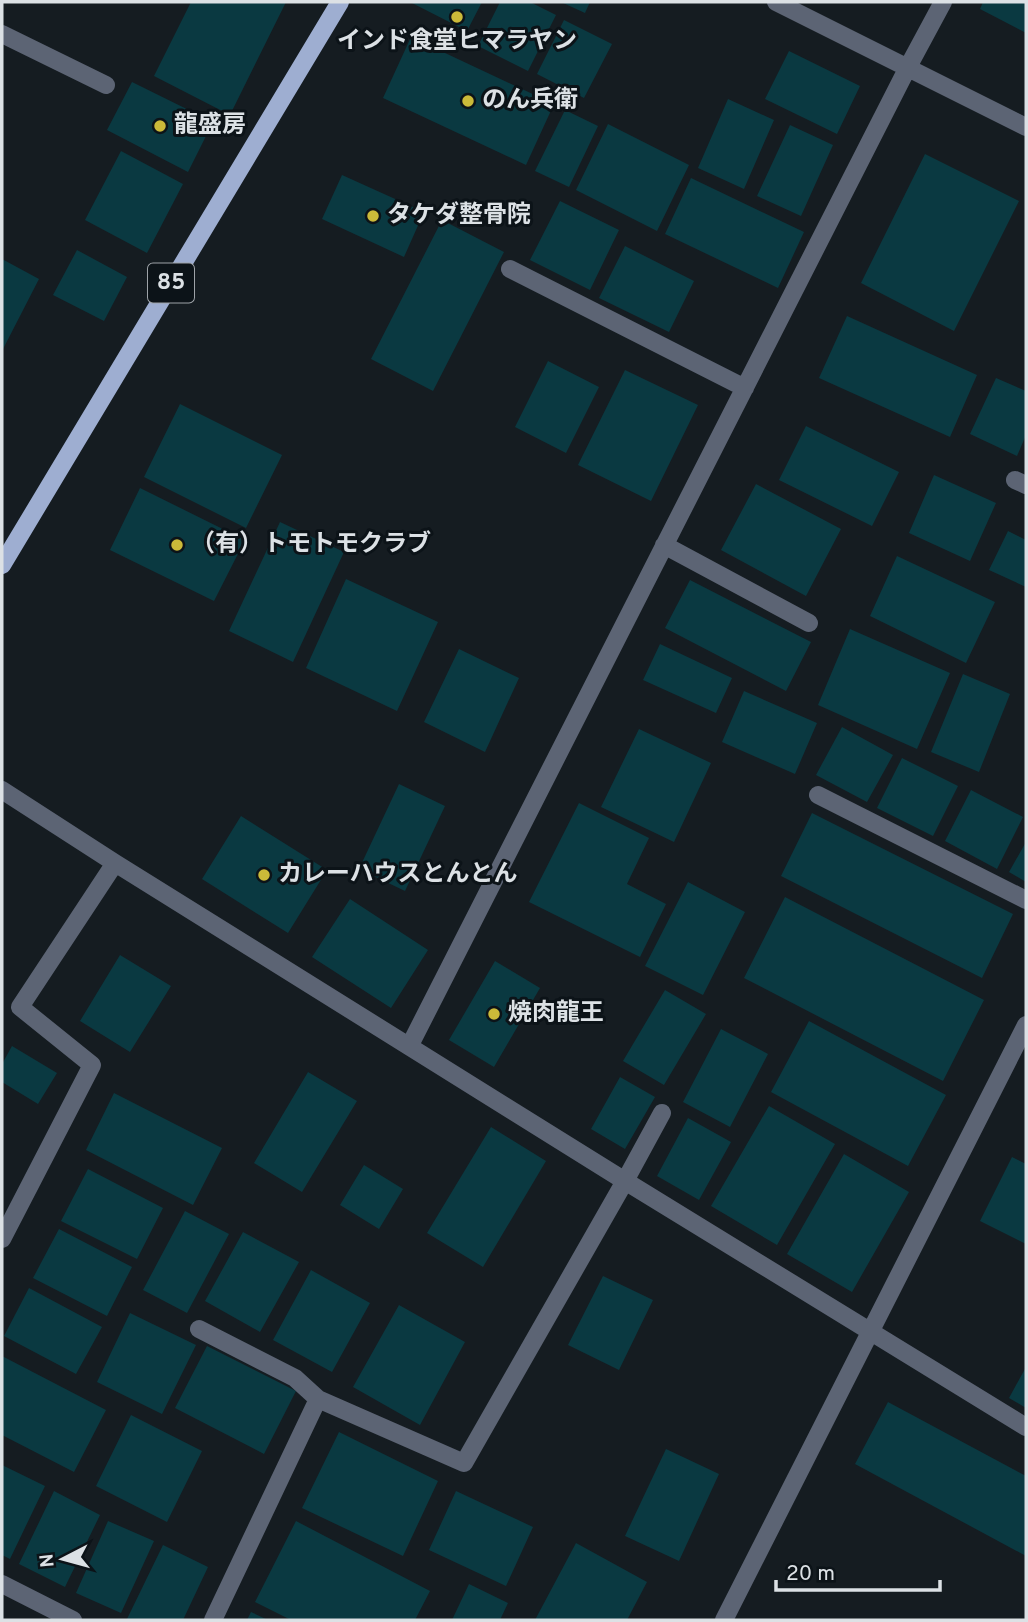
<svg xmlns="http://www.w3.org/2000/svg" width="1028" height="1622" font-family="Overpass,'Noto Sans JP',sans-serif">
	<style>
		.building { fill: #0a3941 }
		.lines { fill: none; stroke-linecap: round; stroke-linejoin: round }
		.minor { stroke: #5c6474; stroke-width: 18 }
		.major { stroke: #9eaed1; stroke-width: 18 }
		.poi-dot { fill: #cbba39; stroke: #0c1318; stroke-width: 2.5 }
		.labels { text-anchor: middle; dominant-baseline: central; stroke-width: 6; stroke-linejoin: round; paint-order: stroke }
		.shield { fill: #0c1318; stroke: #9ea3a8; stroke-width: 2 }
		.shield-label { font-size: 23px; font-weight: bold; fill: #dce1e5 }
		.poi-label { font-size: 24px; font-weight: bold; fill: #dce1e5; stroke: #0c1318; text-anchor: start }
	</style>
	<rect width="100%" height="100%" fill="#151c21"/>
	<path class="building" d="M 191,2 L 286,2 L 230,115 L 154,76 Z
		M 410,2 L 482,2 L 467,31 Z
		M 500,2 L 530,2 L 556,15 L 528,71 L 478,46 Z
		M 561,2 L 590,2 L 585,13 Z
		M 983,2 L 1026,2 L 1026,33 L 980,9 Z
		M 564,20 L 612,44 L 584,98 L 537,74 Z
		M 411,37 L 554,104 L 526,165 L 383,98 Z
		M 789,51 L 860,86 L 837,134 L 765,99 Z
		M 132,82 L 213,122 L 188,172 L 107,130 Z
		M 728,99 L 774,120 L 744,189 L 698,168 Z
		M 565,110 L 598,126 L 569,187 L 535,171 Z
		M 608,124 L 689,165 L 657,231 L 576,190 Z
		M 790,125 L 833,145 L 801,216 L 757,196 Z
		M 121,151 L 183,184 L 147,253 L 85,220 Z
		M 925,154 L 1019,201 L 954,331 L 861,283 Z
		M 342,175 L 424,212 L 404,257 L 322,219 Z
		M 691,178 L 804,232 L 778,288 L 665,234 Z
		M 560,201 L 619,230 L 590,290 L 530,260 Z
		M 442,220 L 504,252 L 433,391 L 371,359 Z
		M 625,246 L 694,281 L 669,332 L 599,298 Z
		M 77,250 L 127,277 L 104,321 L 53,295 Z
		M 2,259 L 39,279 L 2,351 Z
		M 847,316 L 977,375 L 950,437 L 819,378 Z
		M 548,361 L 599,387 L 566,453 L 515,427 Z
		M 625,370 L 698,405 L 651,501 L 578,465 Z
		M 996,378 L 1026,391 L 1026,435 L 1017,456 L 970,434 Z
		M 180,404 L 282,455 L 246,528 L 144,477 Z
		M 806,426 L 899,472 L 872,526 L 779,480 Z
		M 934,475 L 996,503 L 970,561 L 909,533 Z
		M 756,484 L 841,529 L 806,596 L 721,550 Z
		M 140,488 L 245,540 L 214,601 L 110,550 Z
		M 280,522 L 344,552 L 293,662 L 229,631 Z
		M 1008,531 L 1026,540 L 1026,587 L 989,570 Z
		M 897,556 L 995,602 L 966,663 L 870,616 Z
		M 346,579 L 438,622 L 397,711 L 306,668 Z
		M 690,580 L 811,642 L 786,691 L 665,628 Z
		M 850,629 L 950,673 L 917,749 L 818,705 Z
		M 660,644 L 732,678 L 716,713 L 643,680 Z
		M 459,649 L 519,678 L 485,752 L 424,722 Z
		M 963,674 L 1010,694 L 979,772 L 931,752 Z
		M 744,691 L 817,723 L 795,774 L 722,742 Z
		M 842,727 L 893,755 L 867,802 L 816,775 Z
		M 639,729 L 711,763 L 674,842 L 601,807 Z
		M 902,758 L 958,786 L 933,836 L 877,808 Z
		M 399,784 L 445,806 L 405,891 L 359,869 Z
		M 971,790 L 1023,817 L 997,869 L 945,841 Z
		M 579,803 L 649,838 L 627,884 L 666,904 L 640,957 L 529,902 Z
		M 812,813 L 1013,914 L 982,978 L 781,876 Z
		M 241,816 L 327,870 L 288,933 L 202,879 Z
		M 1026,842 L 1026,882 L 1009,872 Z
		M 688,882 L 745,912 L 703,995 L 645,966 Z
		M 785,897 L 984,1000 L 943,1081 L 744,978 Z
		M 350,899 L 428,950 L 391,1008 L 312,957 Z
		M 120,955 L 171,986 L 130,1052 L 80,1021 Z
		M 495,961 L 540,988 L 494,1067 L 449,1040 Z
		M 665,990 L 706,1014 L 664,1085 L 623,1061 Z
		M 809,1021 L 946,1095 L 908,1166 L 771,1092 Z
		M 721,1029 L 768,1054 L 730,1127 L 683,1102 Z
		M 12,1046 L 57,1073 L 38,1104 L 2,1082 L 2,1064 Z
		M 308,1072 L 357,1101 L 302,1192 L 254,1163 Z
		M 620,1077 L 655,1097 L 625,1149 L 591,1129 Z
		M 114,1093 L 222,1148 L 193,1205 L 86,1150 Z
		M 769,1106 L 835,1144 L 777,1245 L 711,1206 Z
		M 688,1118 L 731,1142 L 699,1200 L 657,1176 Z
		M 491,1127 L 546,1161 L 483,1267 L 427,1233 Z
		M 844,1154 L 909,1192 L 852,1292 L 787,1254 Z
		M 1012,1157 L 1026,1164 L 1026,1244 L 980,1221 Z
		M 364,1165 L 403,1189 L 379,1229 L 340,1205 Z
		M 88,1169 L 163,1208 L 137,1259 L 61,1221 Z
		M 185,1211 L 229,1234 L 187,1313 L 143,1290 Z
		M 59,1229 L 132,1267 L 107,1316 L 33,1278 Z
		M 243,1232 L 299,1262 L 260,1332 L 205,1301 Z
		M 311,1270 L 370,1303 L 332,1372 L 273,1340 Z
		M 603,1276 L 653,1300 L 619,1370 L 568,1345 Z
		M 29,1288 L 102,1327 L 76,1374 L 4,1336 Z
		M 399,1305 L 465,1342 L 420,1425 L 353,1387 Z
		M 130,1313 L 196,1345 L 162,1414 L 97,1382 Z
		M 207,1346 L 296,1391 L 264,1454 L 175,1408 Z
		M 2,1356 L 106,1410 L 74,1472 L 2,1435 Z
		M 1026,1367 L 1026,1408 L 1009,1398 Z
		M 888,1402 L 1026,1476 L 1026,1556 L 855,1464 Z
		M 131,1415 L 202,1451 L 167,1522 L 96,1486 Z
		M 339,1432 L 438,1481 L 403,1556 L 302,1508 Z
		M 666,1449 L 719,1474 L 679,1561 L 625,1536 Z
		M 2,1465 L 45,1486 L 10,1559 L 2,1555 Z
		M 54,1491 L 100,1515 L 65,1587 L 19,1564 Z
		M 456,1491 L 533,1527 L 506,1586 L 429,1550 Z
		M 108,1521 L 154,1541 L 121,1613 L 76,1593 Z
		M 296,1521 L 430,1591 L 415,1620 L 291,1620 L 255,1602 Z
		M 576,1543 L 647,1582 L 627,1620 L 535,1620 Z
		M 163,1545 L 208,1567 L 183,1620 L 129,1620 L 127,1619 Z
		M 469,1584 L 508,1603 L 500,1620 L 452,1620 Z
		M 251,1612 L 268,1620 L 247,1620 Z"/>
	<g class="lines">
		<path class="minor" d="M 776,2 L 1026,127
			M 2,34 L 106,85
			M 510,269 L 745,388
			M 1015,480 L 1026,485
			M 664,545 L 809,623
			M 2,790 L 115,863 L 625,1181 L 1026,1427
			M 818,795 L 1026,900
			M 410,1045 L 908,67 L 943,2
			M 2,1239 L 92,1065 L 20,1007 L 115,863
			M 199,1329 L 295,1378 L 318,1399
			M 2,1584 L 73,1620
			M 213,1620 L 318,1399 L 464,1463 L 625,1181 L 662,1113
			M 724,1620 L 1026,1025"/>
		<path class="major" d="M 2,565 L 340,2"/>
	</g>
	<g class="poi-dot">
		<circle cx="457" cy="17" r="7"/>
		<circle cx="468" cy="101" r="7"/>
		<circle cx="160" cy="126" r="7"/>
		<circle cx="373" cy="216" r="7"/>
		<circle cx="177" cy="545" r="7"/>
		<circle cx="264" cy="875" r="7"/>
		<circle cx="494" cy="1014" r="7"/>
	</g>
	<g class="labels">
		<rect class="shield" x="148" y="263.5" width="46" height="39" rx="5"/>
		<g class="shield-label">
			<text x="171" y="283">85</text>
		</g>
		<g class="poi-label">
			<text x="457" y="42" text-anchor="middle">インド食堂ヒマラヤン</text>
			<text x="482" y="101">のん兵衛</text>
			<text x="174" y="126">龍盛房</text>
			<text x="387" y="216">タケダ整骨院</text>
			<text x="191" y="545">（有）トモトモクラブ</text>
			<text x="278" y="875">カレーハウスとんとん</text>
			<text x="508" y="1014">焼肉龍王</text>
		</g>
	</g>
	<rect width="1028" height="1622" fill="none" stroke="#dce1e5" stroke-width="7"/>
	<g transform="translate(63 1559) rotate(264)" stroke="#0c1318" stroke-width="5" paint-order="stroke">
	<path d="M0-5L12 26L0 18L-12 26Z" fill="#dce1e5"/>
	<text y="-10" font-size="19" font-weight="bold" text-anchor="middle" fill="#dce1e5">N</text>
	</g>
	<path d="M776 1580v10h164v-10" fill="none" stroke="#dce1e5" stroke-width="3.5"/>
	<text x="786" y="1580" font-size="21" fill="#dce1e5" stroke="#0c1318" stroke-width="5" paint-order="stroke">20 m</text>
</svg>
